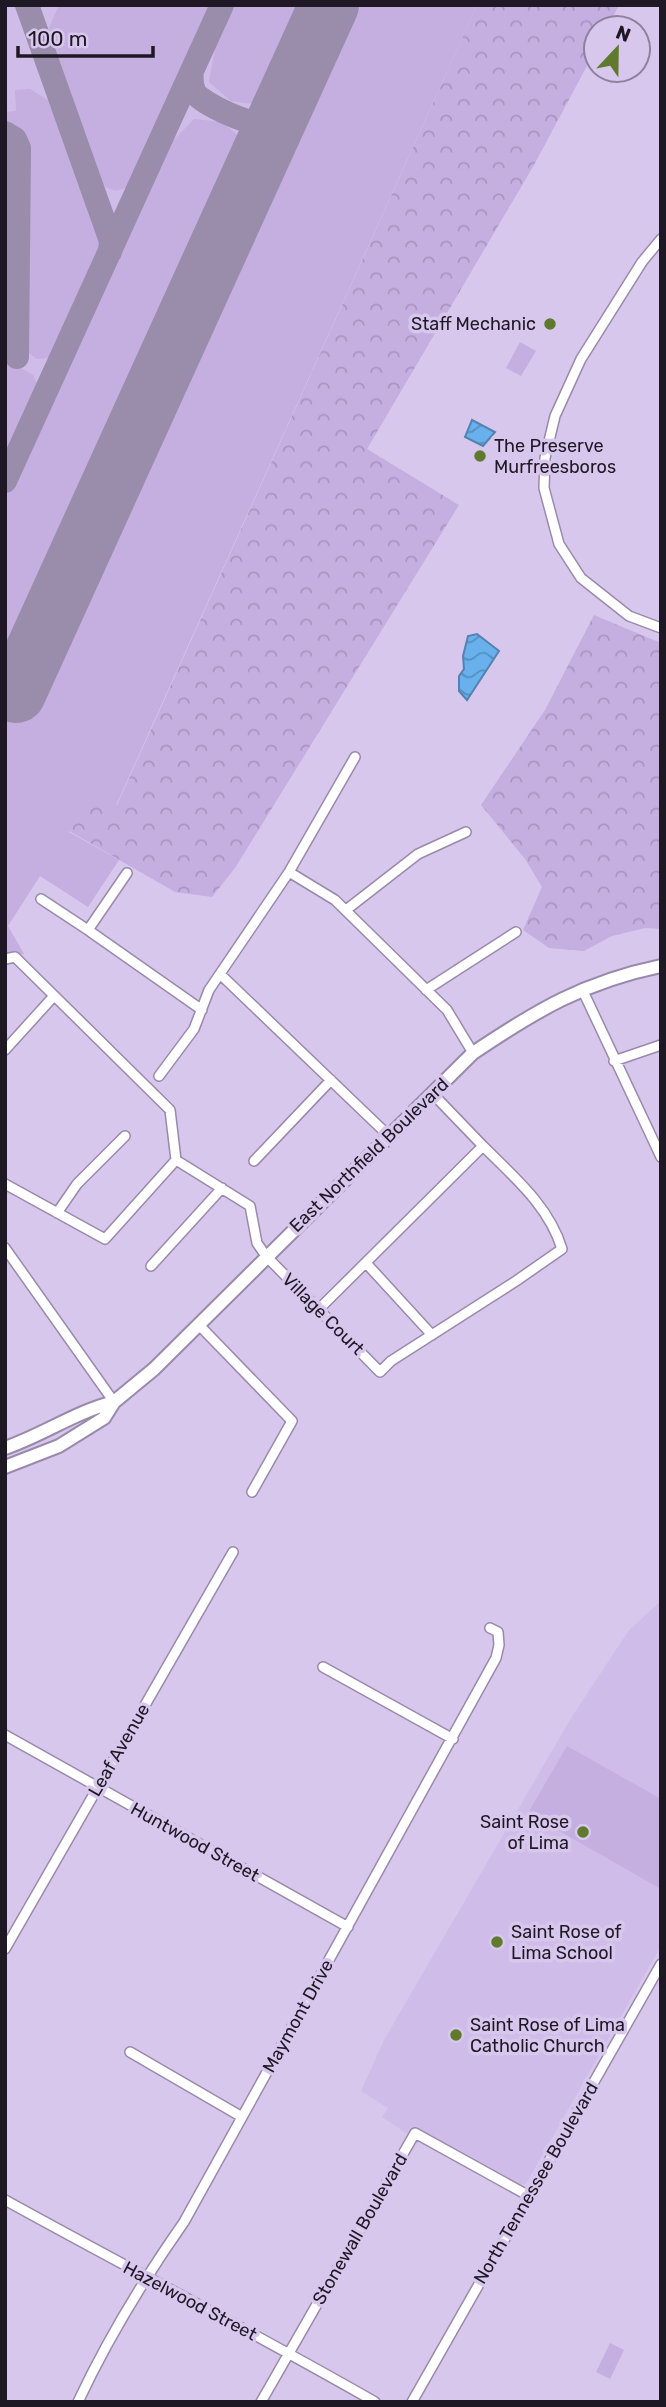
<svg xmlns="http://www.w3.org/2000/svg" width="666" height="2407" font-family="Rubik,sans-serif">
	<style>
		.built { fill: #d0bce8 }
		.green { fill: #c5aee0 }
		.forest { fill: url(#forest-crowns) }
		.water { fill: url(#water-waves); stroke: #5283b1; stroke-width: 2 }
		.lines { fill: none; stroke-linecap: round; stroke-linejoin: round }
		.taxiway { stroke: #9a8dab; stroke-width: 24 }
		.runway { stroke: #9a8dab; stroke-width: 60 }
		.minor-casing { stroke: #998aac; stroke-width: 12 }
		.secondary-casing { stroke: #998aac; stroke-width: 16 }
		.minor { stroke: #fff; stroke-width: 9 }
		.secondary { stroke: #fff; stroke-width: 12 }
		.poi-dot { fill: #607a2d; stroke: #d8c7ed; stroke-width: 2.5 }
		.labels { text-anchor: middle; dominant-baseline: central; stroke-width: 7; stroke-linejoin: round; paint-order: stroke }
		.poi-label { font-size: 18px; fill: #1e1825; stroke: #d8c7ed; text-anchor: start }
		.street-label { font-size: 18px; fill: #1e1825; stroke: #d8c7ed }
	</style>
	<defs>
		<pattern id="forest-crowns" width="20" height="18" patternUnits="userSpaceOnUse" patternTransform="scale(1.75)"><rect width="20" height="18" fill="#c5aee0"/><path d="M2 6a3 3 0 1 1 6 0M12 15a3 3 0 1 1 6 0" fill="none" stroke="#a995c0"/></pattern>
		<pattern id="water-waves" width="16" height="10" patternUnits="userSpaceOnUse" patternTransform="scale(1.75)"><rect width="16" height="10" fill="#68b1ed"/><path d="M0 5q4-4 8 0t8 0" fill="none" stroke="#558fc0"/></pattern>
	</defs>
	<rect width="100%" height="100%" fill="#d8c7ed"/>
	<path class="built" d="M 5,5 L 475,5 L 109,822 L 71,822 L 5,925 Z
		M 661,1601 L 661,1946 L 526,2184 L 518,2185 L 413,2128 L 406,2133 L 382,2117 L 388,2108 L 361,2091 L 384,2040 L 571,1718 L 629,1630 Z"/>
	<path class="green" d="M 59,5 L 213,5 L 134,181 C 121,194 112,193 98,181 L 62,88 L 49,28 Z
		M 230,5 L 308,5 L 262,105 L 231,101 L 209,82 L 217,37 Z
		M 352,5 L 477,5 L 116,805 L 91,798 L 69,832 L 119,860 L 88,907 L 40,876 L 8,926 L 24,954 L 5,956 L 5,697 L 34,709 Z
		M 30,89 L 51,102 L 101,237 L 102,248 L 57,352 L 47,358 L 37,359 L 29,353 L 24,342 L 27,141 L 5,125 L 5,112 L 16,111 L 15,90 Z
		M 194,119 L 222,122 L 245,141 L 5,667 L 5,499 L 164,150 Z
		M 520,342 L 536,351 L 521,376 L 506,368 Z
		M 9,361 L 33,375 L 39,388 L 5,463 L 5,362 Z
		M 567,1746 L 661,1799 L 661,1889 L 528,1813 Z
		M 610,2343 L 624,2350 L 610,2379 L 596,2372 Z"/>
	<path class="forest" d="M 477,5 L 619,5 L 607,28 L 596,28 L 596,49 L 534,165 L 367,449 L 459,505 L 235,868 L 212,897 L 175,892 L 69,831 L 91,798 L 117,805 Z
		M 594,615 L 661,643 L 661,929 L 645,928 L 612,936 L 584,951 L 549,948 L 523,930 L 542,887 L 525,859 L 481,805 L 545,710 Z"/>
	<path class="water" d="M 472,420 L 495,432 L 483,446 L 465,437 Z
		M 477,634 L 499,651 L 467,700 L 459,691 L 459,676 L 464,669 L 463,656 L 468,636 Z"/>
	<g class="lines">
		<path class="taxiway" d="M 27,5 L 111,241 L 110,252
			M 192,71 C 191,79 191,86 195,93 C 203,104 252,127 265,123 C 275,120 279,112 284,104
			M 250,122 L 262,135 L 263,150
			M 5,133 L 15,139 L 19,148 L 17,357
			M 5,481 L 222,5
			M 5,688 L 16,693"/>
		<path class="runway" d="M 16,693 L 329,5"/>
		<g class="minor-casing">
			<path id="minor" d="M 661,239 L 642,262 L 581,359 L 555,416 L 545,458 L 544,488 L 559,544 L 581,578 L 629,616 L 661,628
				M 289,872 L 335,900 L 447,1010 L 473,1053
				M 127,873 L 88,930 L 202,1010
				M 41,899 L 88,930
				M 346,910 L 418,854 L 466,832
				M 5,959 L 15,957 L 170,1110 L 176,1160 L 250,1206 L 257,1243 L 266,1256 L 380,1372 L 391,1361 L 516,1281 L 562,1249 C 549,1206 514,1177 483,1146
				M 220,974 L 389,1136
				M 582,989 L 661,1157
				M 426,990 L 516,932
				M 5,1050 L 53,997
				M 614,1061 L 661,1045
				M 159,1076 L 194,1029 L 209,990 L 289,872 L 355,757
				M 254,1161 L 331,1080
				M 5,1184 L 105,1239 L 176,1160
				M 57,1213 L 77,1184 L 125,1136
				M 5,1248 L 114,1402
				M 366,1263 L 432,1335
				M 151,1266 L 222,1188
				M 319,1309 L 483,1146 L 432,1093
				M 198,1324 L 292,1421 L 252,1492
				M 323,1667 L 453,1739
				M 5,1735 L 348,1927
				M 5,1949 L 233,1552
				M 130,2052 L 242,2117
				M 5,2200 C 128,2268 253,2332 375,2402
				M 78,2402 C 108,2338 144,2279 184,2222 L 496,1658 L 499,1645 L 498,1632 L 490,1628
				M 261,2402 L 415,2133 L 529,2196
				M 412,2402 L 661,1964"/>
		</g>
		<g class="secondary-casing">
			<path id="secondary" d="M 5,1448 C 43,1435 75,1412 114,1402
				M 5,1467 L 59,1446 L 104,1418 L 114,1402 L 154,1369 L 473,1053 C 537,1010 584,982 661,966"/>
		</g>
		<use href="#minor" class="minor"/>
		<use href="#secondary" class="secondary"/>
	</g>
	<g class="poi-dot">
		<circle cx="550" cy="324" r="7"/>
		<circle cx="480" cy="456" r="7"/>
		<circle cx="583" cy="1832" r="7"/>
		<circle cx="497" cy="1942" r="7"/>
		<circle cx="456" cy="2035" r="7"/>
	</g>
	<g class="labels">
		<g class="poi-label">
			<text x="536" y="324" text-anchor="end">Staff Mechanic</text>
			<text x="494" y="446">The Preserve<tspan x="494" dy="21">Murfreesboros</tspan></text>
			<text x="569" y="1822" text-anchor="end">Saint Rose<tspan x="569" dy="21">of Lima</tspan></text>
			<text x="511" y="1932">Saint Rose of<tspan x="511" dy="21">Lima School</tspan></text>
			<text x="470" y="2025">Saint Rose of Lima<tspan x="470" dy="21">Catholic Church</tspan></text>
		</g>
		<g class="street-label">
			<text transform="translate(369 1155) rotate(-44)">East Northfield Boulevard</text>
			<text transform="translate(323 1314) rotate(45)">Village Court</text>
			<text transform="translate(119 1750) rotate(-60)">Leaf Avenue</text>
			<text transform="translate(195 1842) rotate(29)">Huntwood Street</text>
			<text transform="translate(298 2016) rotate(-61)">Maymont Drive</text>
			<text transform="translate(536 2183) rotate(-60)">North Tennessee Boulevard</text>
			<text transform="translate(360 2229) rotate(-60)">Stonewall Boulevard</text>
			<text transform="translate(190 2301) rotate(28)">Hazelwood Street</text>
		</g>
	</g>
	<rect width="666" height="2407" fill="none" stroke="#1e1825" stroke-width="14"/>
	<g transform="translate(617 49) rotate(22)"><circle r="33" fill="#d8c7ed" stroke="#8e819d" stroke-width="2"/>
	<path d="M0-5L12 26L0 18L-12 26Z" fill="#607a2d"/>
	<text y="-10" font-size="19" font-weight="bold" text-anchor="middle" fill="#1e1825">N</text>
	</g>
	<path d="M18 46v10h135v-10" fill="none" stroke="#1e1825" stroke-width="3.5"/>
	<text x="28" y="46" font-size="21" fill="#1e1825" stroke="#d8c7ed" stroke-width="5" paint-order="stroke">100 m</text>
</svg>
